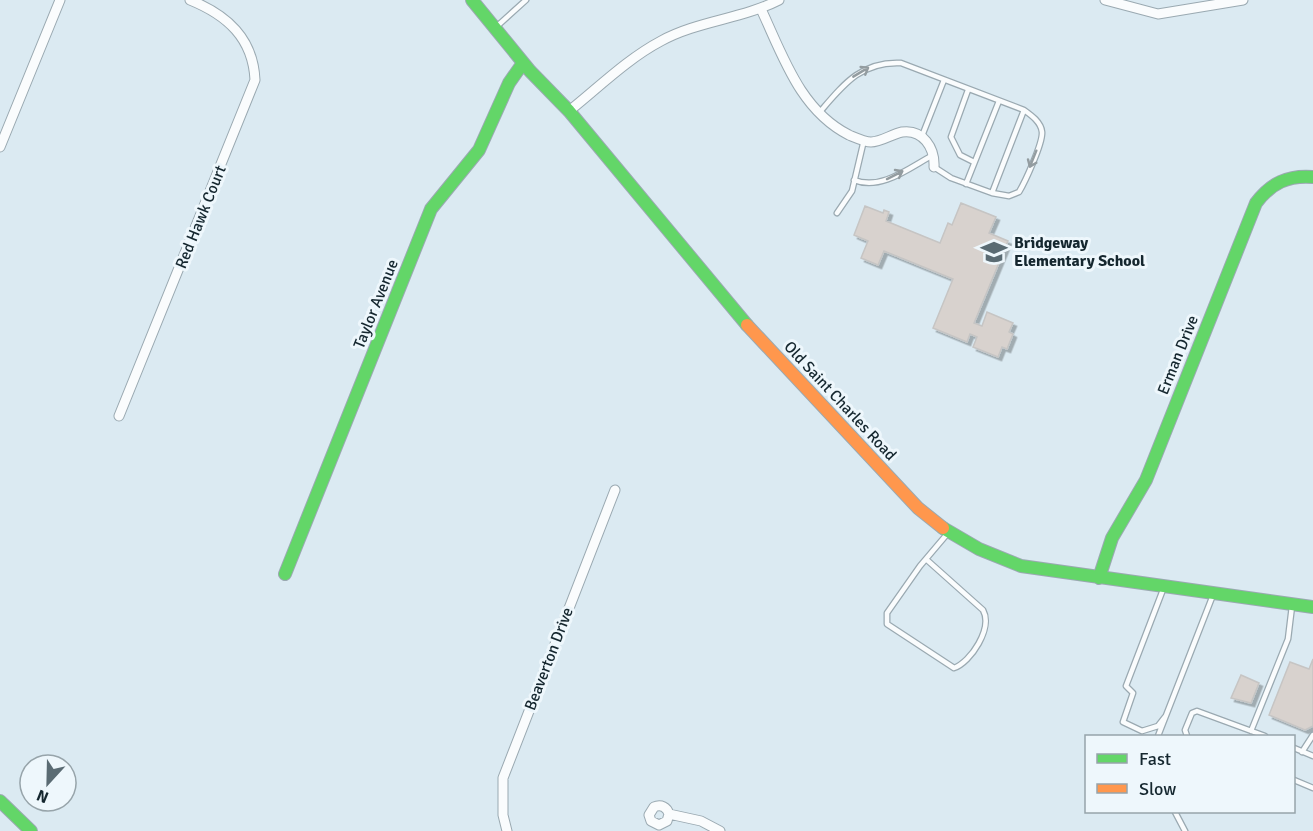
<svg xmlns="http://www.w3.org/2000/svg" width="1313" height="831" font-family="Signika,sans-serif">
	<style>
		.building { fill: #d8d2ce; stroke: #c6c5c4; stroke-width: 1.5; filter: url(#shadow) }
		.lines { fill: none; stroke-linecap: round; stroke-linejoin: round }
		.lane-casing { stroke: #9aa9b1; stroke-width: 7 }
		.street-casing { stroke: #9aa9b1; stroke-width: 11 }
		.fast-casing { stroke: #9aa9b1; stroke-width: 14 }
		.slow-casing { stroke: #9aa9b1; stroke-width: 14 }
		.lane { stroke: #fafcfd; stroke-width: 4.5 }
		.street { stroke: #fafcfd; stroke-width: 9 }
		.fast { stroke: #63d668; stroke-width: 12 }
		.slow { stroke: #ff974d; stroke-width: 12 }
		.oneway { stroke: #939ca0 }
		.labels { text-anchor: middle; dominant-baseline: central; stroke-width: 6; stroke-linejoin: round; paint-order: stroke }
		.street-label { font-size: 16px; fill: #15272f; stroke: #eef7fc }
		.poi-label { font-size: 16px; font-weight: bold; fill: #15272f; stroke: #eef7fc; text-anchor: start }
	</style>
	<defs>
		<filter id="shadow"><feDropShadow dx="3.5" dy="3.5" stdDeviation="0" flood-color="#0004"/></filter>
	</defs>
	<rect width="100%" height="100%" fill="#dbeaf2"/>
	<path class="building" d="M 961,203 L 996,217 L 989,233 L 1008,241 L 974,323 L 982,326 L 987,312 L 1013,323 L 1009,332 L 1013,334 L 1007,349 L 1002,347 L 998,357 L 973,347 L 977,337 L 970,334 L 967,342 L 933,328 L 953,279 L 884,251 L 878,265 L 861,258 L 868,241 L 854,235 L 865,206 L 883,213 L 884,210 L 889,212 L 886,221 L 940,243 L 948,223 L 952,225 Z
		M 1313,659 L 1313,726 L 1305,730 L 1269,715 L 1290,662 L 1309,669 Z
		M 1241,675 L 1259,683 L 1251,703 L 1231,698 Z"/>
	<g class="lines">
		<g class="lane-casing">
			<path id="lane" d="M 495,28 L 526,0
				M 968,90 L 951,137 L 960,155 L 974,162
				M 819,113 C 843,85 861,61 901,63 L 1024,110 C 1031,115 1041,122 1042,132 C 1043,143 1025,182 1019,192 L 1009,196 L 992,193
				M 922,136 L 944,80
				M 934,167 L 951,178 L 992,193 L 1024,110
				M 854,180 C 881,191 909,168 933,155
				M 966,184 L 999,101
				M 837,213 L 852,191 L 864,140
				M 927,560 L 983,610 C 993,628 971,662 954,668 L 887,624 L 887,613 L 920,566 L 948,533
				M 1164,587 L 1126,686 L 1133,693 L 1123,722 L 1142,731 L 1158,726 L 1165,717
				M 1251,731 L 1288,639 L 1292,606
				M 1158,736 L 1213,595
				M 1187,736 L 1185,730 L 1192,713 L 1197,711 L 1265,736
				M 1294,748 L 1313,756
				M 1302,752 L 1313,735
				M 1294,780 L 1313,788
				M 1175,812 L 1185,831"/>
		</g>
		<g class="street-casing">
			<path id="street" d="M 1105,0 L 1158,14 L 1243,0
				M 761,9 C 783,56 800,110 849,135 C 854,137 865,142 871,142 C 881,142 892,134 902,132 C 923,129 935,148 934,167
				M 569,111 C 598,88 627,59 661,41 C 697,21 742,19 779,0
				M 0,147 L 60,0
				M 119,416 L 255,80 C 253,38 227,15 190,0
				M 669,814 L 667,821 L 659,825 L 651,821 L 649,815 L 654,807 C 661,804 667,807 669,814 L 701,821 L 720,831
				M 507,831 L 503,815 L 503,778 L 615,490"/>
		</g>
		<g class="fast-casing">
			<path id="fast" d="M 472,0 L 530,71 L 569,111 L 747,325
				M 943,528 L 979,549 L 1021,566 L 1313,607
				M 285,574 L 431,209 L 479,150 L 509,83 L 523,63
				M 1099,578 L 1112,538 L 1146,480 L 1256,203 C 1271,183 1288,175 1313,177
				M 0,801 L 31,831"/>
		</g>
		<g class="slow-casing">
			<path id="slow" d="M 747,325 L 918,508 L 943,528"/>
		</g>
		<use href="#lane" class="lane"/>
		<use href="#street" class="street"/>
		<use href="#fast" class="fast"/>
		<use href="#slow" class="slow"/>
	</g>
	<defs><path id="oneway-shaft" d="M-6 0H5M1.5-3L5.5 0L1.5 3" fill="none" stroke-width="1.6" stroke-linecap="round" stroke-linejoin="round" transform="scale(1.5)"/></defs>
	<g class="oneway">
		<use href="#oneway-shaft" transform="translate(861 72) rotate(-31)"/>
		<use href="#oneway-shaft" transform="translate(1033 159) rotate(112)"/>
		<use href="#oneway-shaft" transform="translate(895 175) rotate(-27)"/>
	</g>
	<defs>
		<g id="school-bare" transform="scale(2.07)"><path d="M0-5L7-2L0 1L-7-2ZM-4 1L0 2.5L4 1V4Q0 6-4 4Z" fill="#5a6b73" stroke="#eef7fc" stroke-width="2.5" paint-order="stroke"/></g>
	</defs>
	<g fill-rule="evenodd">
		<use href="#school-bare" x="994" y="252"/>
	</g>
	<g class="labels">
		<g class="street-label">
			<text transform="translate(201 217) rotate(-68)">Red Hawk Court</text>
			<text transform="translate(376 304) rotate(-68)">Taylor Avenue</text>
			<text transform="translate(1178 355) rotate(-68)">Erman Drive</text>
			<text transform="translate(840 401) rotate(47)">Old Saint Charles Road</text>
			<text transform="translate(549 659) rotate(-69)">Beaverton Drive</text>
		</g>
		<g class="poi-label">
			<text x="1014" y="243">Bridgeway<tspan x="1014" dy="18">Elementary School</tspan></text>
		</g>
	</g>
	<rect x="1085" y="735" width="210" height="78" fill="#eef7fc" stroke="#97a4aa" stroke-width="1.5"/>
	<rect x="1097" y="754" width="30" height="9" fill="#63d668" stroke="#97a4aa" stroke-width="1.5"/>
	<text x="1139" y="765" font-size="18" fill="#15272f">Fast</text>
	<rect x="1097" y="784" width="30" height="9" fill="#ff974d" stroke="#97a4aa" stroke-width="1.5"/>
	<text x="1139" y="795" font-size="18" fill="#15272f">Slow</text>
	<g transform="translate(48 783) rotate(202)"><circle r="28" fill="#eef7fc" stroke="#97a4aa" stroke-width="1.5"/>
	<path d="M0-4.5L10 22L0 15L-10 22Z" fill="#5a6b73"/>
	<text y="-9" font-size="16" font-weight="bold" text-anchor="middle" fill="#15272f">N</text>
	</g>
</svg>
